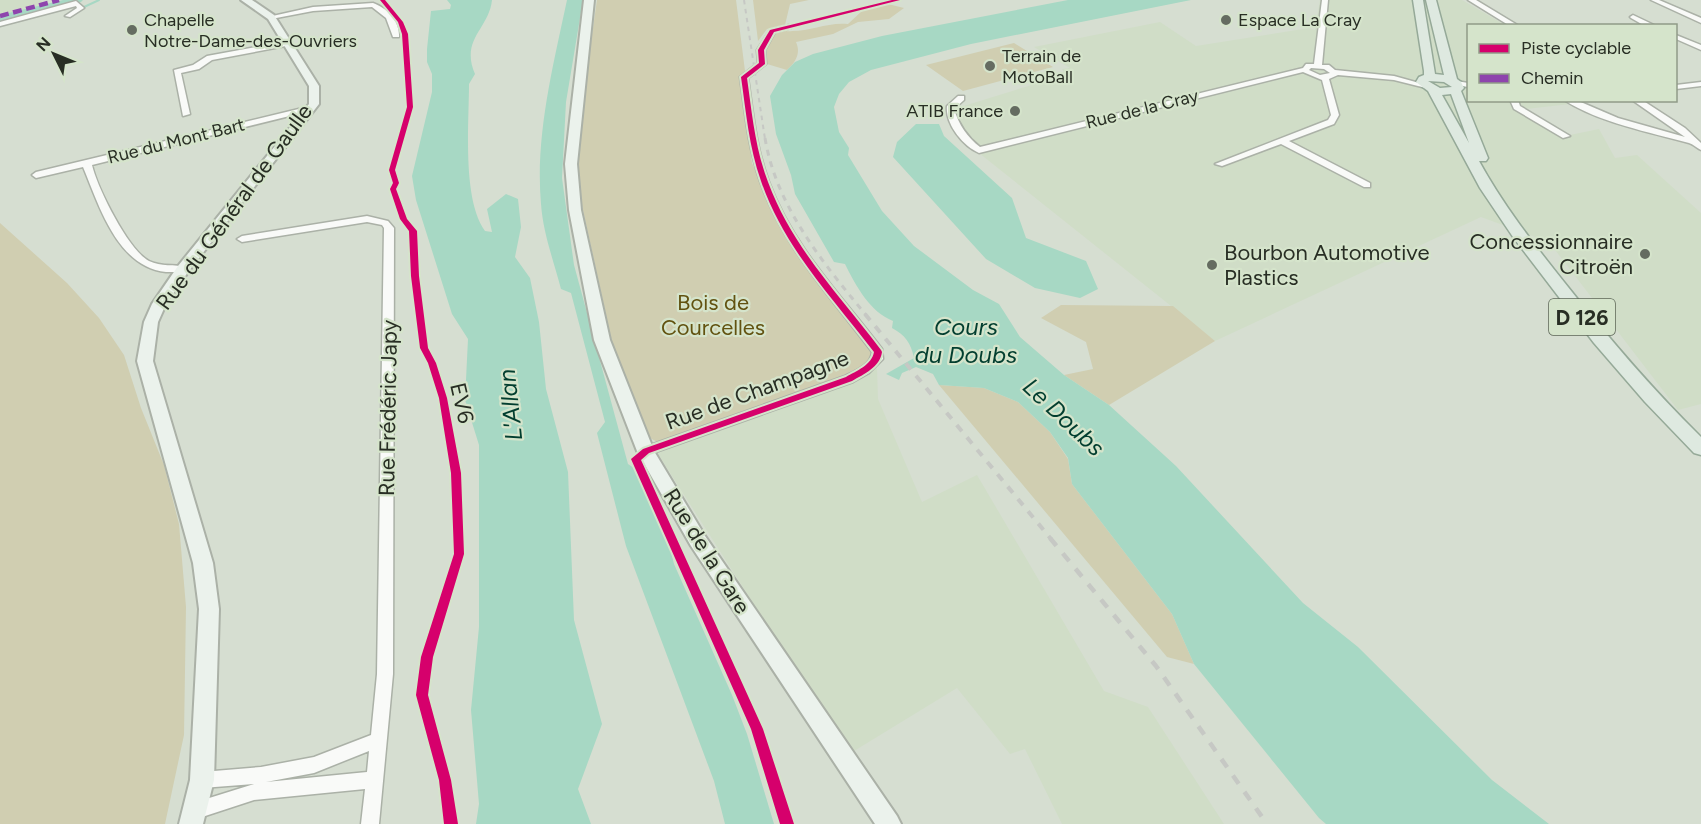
<svg xmlns="http://www.w3.org/2000/svg" width="1701" height="824" font-family="Figtree,sans-serif">
	<style>
		.built { fill: #d0ddc7 }
		.green { fill: #d0ceb1 }
		.water { fill: #a7d8c4 }
		.lines { fill: none; stroke-linecap: round; stroke-linejoin: round }
		.stream { stroke: #a7d8c4; stroke-width: 2 }
		.river { fill: #a7d8c4; fill-rule: evenodd }
		.street-casing { stroke: #abb1a7; stroke-width: 3 }
		.secondary-casing { stroke: #abb1a7; stroke-width: 4 }
		.primary-casing { stroke: #95a998; stroke-width: 3 }
		.street { fill: #f9faf8; fill-rule: evenodd }
		.secondary { fill: #ebf2ec; fill-rule: evenodd }
		.primary { fill: #dee9e0; fill-rule: evenodd }
		.rail-far3 { stroke: #c6c8c4; stroke-width: 2; stroke-dasharray: 4.5 4.5; stroke-linecap: butt }
		.rail-far2 { stroke: #c6c8c4; stroke-width: 3; stroke-dasharray: 6 6; stroke-linecap: butt }
		.rail-far1 { stroke: #c6c8c4; stroke-width: 4; stroke-dasharray: 8 8; stroke-linecap: butt }
		.rail { stroke: #c6c8c4; stroke-width: 4.5; stroke-dasharray: 10 10; stroke-linecap: butt }
		.quiet { stroke: #8e44ad; stroke-width: 4.5; stroke-dasharray: 9 4.5; stroke-linecap: butt }
		.cycleway-casing { stroke: #d5e4cb; stroke-width: 4 }
		.cycleway { fill: #d6006c; fill-rule: evenodd }
		.poi-dot { fill: #656c61; stroke: #d5e4cb; stroke-width: 2 }
		.labels { text-anchor: middle; dominant-baseline: central; stroke-width: 4.5; stroke-linejoin: round; paint-order: stroke }
		.far-poi-label { font-size: 18px; fill: #282e24; stroke: #d5e4cb; text-anchor: start }
		.far-street-label { font-size: 18px; fill: #282e24; stroke: #d5e4cb }
		.shield { fill: #d5e4cb; stroke: #5c6556; stroke-width: 1.5 }
		.shield-label { font-size: 21px; font-weight: bold; fill: #282e24 }
		.street-label { font-size: 22px; fill: #282e24; stroke: #d5e4cb }
		.poi-label { font-size: 22px; fill: #282e24; stroke: #d5e4cb; text-anchor: end }
		.park-label { font-size: 22px; fill: #625210; stroke: #d5e4cb }
		.water-label { font-size: 24px; font-style: italic; fill: #023e2f; stroke: #d5e4cb }
	</style>
	<rect width="100%" height="100%" fill="#d6ded1"/>
	<path class="built" d="M 0,0 L 40,0 L 45,4 L 0,15 Z
		M 1320,0 L 1462,0 L 1505,25 L 1468,26 L 1468,100 L 1574,100 L 1579,103 L 1526,109 L 1570,135 L 1599,129 L 1615,158 L 1637,155 L 1701,213 L 1701,404 L 1678,410 L 1549,242 L 1481,217 L 1215,341 L 974,149 L 954,109 L 1048,80 L 1043,76 L 1064,72 L 1062,69 L 1070,68 L 1034,47 L 1160,22 L 1196,46 L 1309,28 L 1315,30 Z
		M 877,368 L 878,399 L 922,502 L 977,475 L 1104,691 L 1148,707 L 1224,824 L 1062,824 L 1025,749 L 1010,754 L 957,688 L 854,751 L 767,625 L 656,451 L 840,387 Z"/>
	<path class="green" d="M 597,0 L 736,0 L 745,71 L 740,77 L 752,163 L 769,199 L 801,260 L 873,349 L 875,353 L 867,363 L 846,377 L 659,443 L 650,438 L 615,356 L 577,183 L 577,139 Z
		M 753,0 L 809,0 L 790,4 L 785,25 L 767,29 L 758,41 Z
		M 888,4 L 904,8 L 889,19 L 858,22 L 833,34 L 796,42 C 801,53 796,62 787,70 L 767,64 C 766,52 766,43 774,33 C 779,28 786,32 792,31 C 811,31 828,22 848,24 L 863,10 Z
		M 1014,43 L 1053,67 L 963,91 L 926,65 Z
		M 0,223 L 67,283 L 99,318 L 124,355 L 141,408 L 164,465 L 179,524 L 186,607 L 184,735 L 165,824 L 0,824 Z
		M 1061,305 L 1173,306 L 1215,341 L 1109,405 L 1064,375 L 1093,369 L 1086,342 L 1041,318 Z
		M 939,385 L 984,388 L 1018,402 L 1050,432 L 1068,459 L 1072,484 L 1172,614 L 1194,664 L 1167,657 Z"/>
	<path class="water" d="M 447,0 L 492,0 C 489,29 460,39 475,74 L 469,84 C 469,124 462,199 485,231 L 492,232 L 487,209 L 506,194 L 518,199 L 521,227 L 515,257 L 530,278 L 539,322 L 546,389 L 568,472 L 574,620 L 602,724 L 578,789 L 591,824 L 476,824 L 479,804 L 471,710 L 479,627 L 479,445 L 465,400 L 468,339 L 452,314 L 416,200 L 412,176 L 432,92 L 432,74 L 427,62 L 427,49 L 431,11 L 450,9 L 451,5 Z
		M 567,0 L 583,0 L 566,102 L 562,178 L 574,265 L 628,464 L 634,468 L 669,544 L 674,564 L 732,695 L 747,734 L 774,824 L 725,824 L 714,781 L 626,546 L 597,433 L 605,422 L 571,293 L 561,289 C 554,262 543,233 541,204 C 535,137 553,66 567,0 Z
		M 1068,0 L 1191,0 L 971,44 L 871,70 L 849,82 L 839,94 L 834,107 L 839,132 L 849,148 L 848,155 L 882,211 L 914,246 L 973,290 L 999,304 L 1020,337 L 1064,375 L 1109,405 L 1176,466 L 1303,603 L 1358,647 L 1492,780 L 1549,824 L 1326,824 L 1319,818 L 1194,664 L 1172,614 L 1072,484 L 1068,458 L 1050,432 L 1018,402 L 984,388 L 939,385 L 933,374 L 916,367 L 902,373 L 899,380 L 886,374 L 914,358 C 911,343 905,335 892,328 L 893,321 C 870,312 856,286 845,264 L 834,262 L 795,194 L 791,175 L 776,134 L 770,96 L 782,75 L 795,62 L 813,54 L 882,36 Z
		M 916,124 L 939,124 L 944,136 L 1012,198 L 1026,238 L 1086,261 L 1098,289 L 1080,298 L 1035,288 L 986,259 L 893,157 L 897,142 Z"/>
	<g class="lines">
		<path class="stream" d="M 84,7 L 99,0"/>
		<path class="river" d="M 63,0 L 83,0 L 81,2 L 0,23 L 0,15 Z"/>
		<g class="street-casing">
			<path id="street" d="M 1322,0 L 1328,0 L 1322,65 L 1329,65 L 1335,70 L 1394,76 L 1430,86 L 1426,88 L 1394,80 L 1338,75 L 1329,79 L 1339,115 L 1334,124 L 1289,141 L 1370,183 L 1370,187 L 1364,187 L 1281,144 L 1222,166 L 1215,164 L 1328,120 L 1331,115 L 1322,80 L 1303,72 L 979,153 C 963,146 945,124 947,106 L 958,96 L 964,96 L 964,100 L 954,109 C 959,125 967,137 980,147 L 1303,68 L 1306,64 L 1314,64 ZM 1311,68 L 1324,69 L 1330,73 L 1320,75 L 1309,70 Z
				M 1468,0 L 1476,0 L 1519,26 L 1510,26 Z
				M 1651,0 L 1659,0 L 1701,18 L 1701,23 Z
				M 76,1 L 84,8 L 70,17 L 65,16 L 77,8 L 76,6 L 0,26 L 0,22 Z
				M 373,3 C 387,8 400,21 399,37 L 393,37 L 386,18 L 372,7 L 313,11 L 271,19 L 268,17 L 313,7 Z
				M 1633,15 L 1654,25 L 1655,26 L 1645,26 L 1631,18 L 1630,17 Z
				M 789,25 L 792,27 L 791,28 L 775,32 L 765,50 L 766,64 L 748,78 C 753,113 756,148 769,182 C 793,247 841,295 882,349 L 883,359 L 869,373 L 853,382 L 650,454 L 642,454 L 640,451 L 642,448 L 845,376 C 855,371 871,365 872,352 C 831,297 783,247 760,181 C 748,147 745,112 740,77 L 758,63 L 757,50 L 770,30 Z
				M 1676,35 L 1701,45 L 1701,50 L 1676,39 Z
				M 288,41 L 291,41 L 291,45 L 212,60 L 199,69 L 181,73 L 190,114 L 183,116 L 174,70 L 193,65 L 207,56 Z
				M 1451,80 L 1468,83 L 1468,87 L 1451,84 Z
				M 1701,82 L 1701,86 L 1676,89 L 1676,85 Z
				M 1510,100 L 1518,100 L 1520,106 L 1570,136 L 1563,138 L 1514,109 Z
				M 1564,100 L 1576,100 L 1618,118 L 1685,137 L 1632,100 L 1642,100 L 1685,128 L 1701,143 L 1701,150 C 1697,148 1693,144 1689,143 C 1649,132 1600,123 1564,100 Z
				M 311,106 L 314,106 L 314,110 L 92,165 C 97,187 128,250 149,261 C 161,267 174,264 187,267 L 188,269 C 182,273 173,272 166,272 C 117,267 99,205 83,167 L 36,178 L 32,175 L 36,172 Z
				M 367,216 L 388,221 L 394,228 L 393,674 L 379,824 L 361,824 L 365,789 L 254,800 L 196,819 L 190,816 L 187,810 L 190,804 L 254,784 L 202,788 L 196,786 L 194,780 L 196,774 L 202,772 L 261,767 L 314,757 L 371,735 L 377,674 L 384,228 L 382,225 L 367,222 L 242,242 L 237,239 L 242,236 ZM 369,751 L 367,772 L 266,782 L 314,773 Z"/>
		</g>
		<g class="secondary-casing">
			<path id="secondary" d="M 241,0 L 252,0 L 274,15 L 319,86 L 319,104 L 188,272 L 166,304 L 158,322 L 153,361 L 213,563 L 219,609 L 214,780 L 203,824 L 179,824 L 190,780 L 199,609 L 193,563 L 137,361 L 144,322 L 152,304 L 178,266 L 309,104 L 309,86 L 268,19 Z
				M 584,0 L 594,0 L 577,164 L 581,210 L 610,340 L 654,451 L 705,536 L 897,816 L 901,824 L 875,824 L 691,546 L 637,451 L 594,340 L 569,210 L 565,164 Z"/>
		</g>
		<g class="primary-casing">
			<path id="primary" d="M 1413,0 L 1423,0 L 1435,74 L 1444,75 L 1426,0 L 1436,0 L 1457,79 L 1461,82 L 1464,88 L 1461,91 L 1488,158 L 1486,161 L 1479,161 C 1503,205 1533,243 1564,282 C 1607,336 1651,388 1701,437 L 1701,455 L 1694,453 L 1645,402 L 1594,343 L 1513,237 L 1480,188 L 1428,91 L 1416,82 L 1419,77 L 1424,75 L 1424,71 ZM 1428,81 L 1444,82 L 1452,87 L 1440,88 ZM 1451,94 L 1469,143 L 1442,95 Z"/>
		</g>
		<use href="#street" class="street"/>
		<use href="#secondary" class="secondary"/>
		<use href="#primary" class="primary"/>
		<path class="rail-far3" d="M 744,0 L 765,139"/>
		<path class="rail-far2" d="M 765,138 C 776,206 823,263 866,315"/>
		<path class="rail-far1" d="M 865,314 L 1051,539"/>
		<path class="rail" d="M 1050,538 L 1156,666 L 1267,824"/>
		<path class="quiet" d="M 0,16 L 59,0"/>
		<g class="cycleway-casing">
			<path id="cycleway" d="M 380,0 L 385,0 L 403,22 L 408,34 L 413,107 L 395,170 L 399,183 L 396,189 L 407,219 L 417,231 L 419,276 L 428,348 L 436,363 L 447,398 L 461,473 L 464,554 L 433,657 L 428,695 L 451,780 L 458,824 L 444,824 L 439,780 L 416,695 L 421,657 L 454,554 L 451,473 L 439,398 L 428,363 L 420,348 L 411,276 L 409,231 L 400,219 L 390,189 L 393,183 L 389,170 L 407,107 L 402,34 L 398,22 Z
				M 892,0 L 900,0 L 774,32 L 764,50 L 765,64 L 747,78 C 752,113 755,148 768,182 C 793,249 839,294 881,350 L 882,352 C 880,367 864,374 852,381 L 649,453 L 641,460 L 763,729 L 794,824 L 780,824 L 751,729 L 631,459 L 643,449 L 846,377 C 856,371 872,365 874,352 C 832,297 784,248 761,181 C 749,147 746,112 741,77 L 759,63 L 758,50 L 770,30 Z"/>
		</g>
		<use href="#cycleway" class="cycleway"/>
	</g>
	<g class="poi-dot">
		<circle cx="1226" cy="20" r="6"/>
		<circle cx="132" cy="30" r="6"/>
		<circle cx="990" cy="66" r="6"/>
		<circle cx="1015" cy="111" r="6"/>
		<circle cx="1645" cy="254" r="6"/>
		<circle cx="1212" cy="265" r="6"/>
	</g>
	<g class="labels">
		<g class="far-poi-label">
			<text x="144" y="20">Chapelle<tspan x="144" dy="21">Notre-Dame-des-Ouvriers</tspan></text>
			<text x="1238" y="20">Espace La Cray</text>
			<text x="1002" y="56">Terrain de<tspan x="1002" dy="21">MotoBall</tspan></text>
			<text x="1003" y="111" text-anchor="end">ATIB France</text>
		</g>
		<g class="far-street-label">
			<text transform="translate(1142 109) rotate(-14)">Rue de la Cray</text>
			<text transform="translate(176 141) rotate(-14)">Rue du Mont Bart</text>
		</g>
		<rect class="shield" x="1549" y="299" width="66" height="36" rx="4.5"/>
		<g class="shield-label">
			<text x="1582" y="317">D 126</text>
		</g>
		<g class="street-label">
			<text transform="translate(234 207) rotate(-54)">Rue du Général de Gaulle</text>
			<text transform="translate(757 390) rotate(-20)">Rue de Champagne</text>
			<text transform="translate(462 403) rotate(77)">EV6</text>
			<text transform="translate(388 408) rotate(-89)">Rue Frédéric Japy</text>
			<text transform="translate(707 551) rotate(58)">Rue de la Gare</text>
		</g>
		<g class="poi-label">
			<text x="1633" y="241">Concessionnaire<tspan x="1633" dy="25">Citroën</tspan></text>
			<text x="1224" y="252" text-anchor="start">Bourbon Automotive<tspan x="1224" dy="25">Plastics</tspan></text>
		</g>
		<g class="park-label">
			<text x="713" y="302">Bois de<tspan x="713" dy="25">Courcelles</tspan></text>
		</g>
		<g class="water-label">
			<text x="966" y="326">Cours<tspan x="966" dy="28">du Doubs</tspan></text>
			<text transform="translate(510 405) rotate(-96)">L'Allan</text>
			<text transform="translate(1064 417) rotate(43)">Le Doubs</text>
		</g>
	</g>
	<rect x="1467" y="24" width="210" height="78" fill="#d5e4cb" stroke="#909b88" stroke-width="1.5"/>
	<rect x="1479" y="44" width="30" height="9" fill="#d6006c" stroke="#909b88" stroke-width="1.5"/>
	<text x="1521" y="54" font-size="18" fill="#282e24">Piste cyclable</text>
	<rect x="1479" y="74" width="30" height="9" fill="#8e44ad" stroke="#909b88" stroke-width="1.5"/>
	<text x="1521" y="84" font-size="18" fill="#282e24">Chemin</text>
	<g transform="translate(54 54) rotate(313)" stroke="#d5e4cb" stroke-width="4.5" paint-order="stroke">
	<path d="M0-4.5L10 22L0 15L-10 22Z" fill="#282e24"/>
	<text y="-9" font-size="16" font-weight="bold" text-anchor="middle" fill="#282e24">N</text>
	</g>
</svg>
